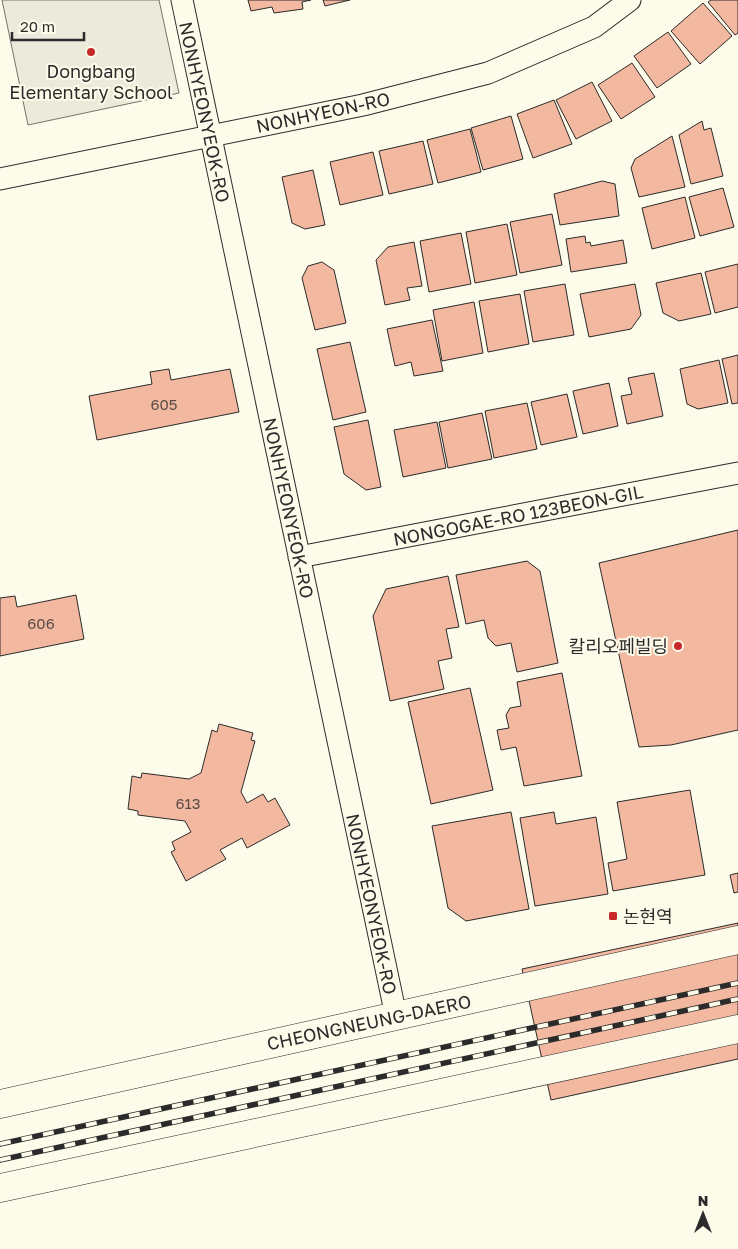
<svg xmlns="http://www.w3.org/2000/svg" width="738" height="1249" font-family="'Golos Text','Noto Sans KR',sans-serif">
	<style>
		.green { fill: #ecebdb; stroke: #74746e }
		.building { fill: #f2b8a0; stroke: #2b2b2b }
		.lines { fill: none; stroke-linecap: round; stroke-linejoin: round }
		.street-casing { stroke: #2b2b2b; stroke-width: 23 }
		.secondary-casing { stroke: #2b2b2b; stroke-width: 29 }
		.street { stroke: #fdfbea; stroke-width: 21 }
		.secondary { stroke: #fdfbea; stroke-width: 28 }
		.rail-casing { stroke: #2b2b2b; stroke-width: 5.5 }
		.rail { stroke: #fdfbea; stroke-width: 4; stroke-dasharray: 11; stroke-linecap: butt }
		.poi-dot { fill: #c62828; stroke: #fdfbea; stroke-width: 2 }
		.labels { text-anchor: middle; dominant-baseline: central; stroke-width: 4; stroke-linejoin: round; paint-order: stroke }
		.number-label { font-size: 15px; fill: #5d4e48 }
		.poi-label { font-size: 18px; fill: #2b2b2b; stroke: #fdfbea }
		.street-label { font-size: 18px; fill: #2b2b2b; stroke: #fdfbea }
	</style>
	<rect width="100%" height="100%" fill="#fdfbea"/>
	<path class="green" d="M 2,0 L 159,0 L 179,93 L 28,125 Z"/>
	<path class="building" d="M 248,0 L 311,0 L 302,2 L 303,9 L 274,13 L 272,7 L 251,11 Z
		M 323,0 L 350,0 L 325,6 Z
		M 711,0 L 738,0 L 738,33 L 735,35 L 708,2 Z
		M 703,3 L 732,36 L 700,64 L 671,31 Z
		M 668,32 L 691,64 L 657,88 L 634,56 Z
		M 632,63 L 655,97 L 621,119 L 598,85 Z
		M 592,82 L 612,121 L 576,139 L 556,100 Z
		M 554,100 L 572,144 L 533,158 L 517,114 Z
		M 511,116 L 523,159 L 483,170 L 471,128 Z
		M 702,121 L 704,130 L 711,128 L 723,176 L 691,184 L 679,135 Z
		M 470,129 L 481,172 L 438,183 L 427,140 Z
		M 672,136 L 685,187 L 639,197 L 631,168 L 635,159 Z
		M 423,141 L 433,184 L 389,194 L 379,151 Z
		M 373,152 L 383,195 L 340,205 L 330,162 Z
		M 313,170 L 325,225 L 305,229 L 292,223 L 282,177 Z
		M 602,181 L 615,184 L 619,216 L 560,225 L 554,194 Z
		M 723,188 L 734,227 L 700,236 L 689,197 Z
		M 685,197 L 695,238 L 652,249 L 642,208 Z
		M 552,214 L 562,265 L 520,273 L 510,222 Z
		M 507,224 L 517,275 L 475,283 L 466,232 Z
		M 461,233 L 471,284 L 429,292 L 420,241 Z
		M 585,236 L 586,243 L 590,242 L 591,246 L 623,240 L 627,263 L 571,272 L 566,239 Z
		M 414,242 L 422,286 L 407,288 L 410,300 L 385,305 L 376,260 L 388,247 Z
		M 322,262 L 334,270 L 346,323 L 315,330 L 302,278 L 308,266 Z
		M 738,264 L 738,307 L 715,313 L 705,272 Z
		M 701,273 L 711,314 L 679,321 L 663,313 L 656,283 Z
		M 565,284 L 574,335 L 533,342 L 524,291 Z
		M 635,284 L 641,315 L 631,329 L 589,337 L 580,294 Z
		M 520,294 L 529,344 L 488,352 L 479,301 Z
		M 474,302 L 483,353 L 442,361 L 433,310 Z
		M 432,320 L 443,371 L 414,376 L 411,362 L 395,366 L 387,329 Z
		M 350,342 L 366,412 L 333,420 L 317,349 Z
		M 738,355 L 738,403 L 732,404 L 722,359 Z
		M 719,360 L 728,403 L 698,409 L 687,404 L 680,369 Z
		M 169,369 L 171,380 L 230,369 L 239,412 L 97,440 L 89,396 L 152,384 L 150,372 Z
		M 654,373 L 663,416 L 627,424 L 621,396 L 632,394 L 628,378 Z
		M 609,383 L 618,426 L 583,434 L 573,391 Z
		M 567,394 L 577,437 L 541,445 L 531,402 Z
		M 527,403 L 537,449 L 494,458 L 485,411 Z
		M 482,413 L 492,459 L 448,468 L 439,422 Z
		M 368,420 L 381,487 L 366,490 L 344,474 L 334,427 Z
		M 437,422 L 446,468 L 403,477 L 394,430 Z
		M 738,530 L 738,730 L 671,745 L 639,747 L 599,563 Z
		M 527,561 L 540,571 L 558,663 L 517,672 L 511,643 L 496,646 L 488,638 L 484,620 L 466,624 L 456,575 Z
		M 448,576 L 459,627 L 446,629 L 452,658 L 438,661 L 444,689 L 390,701 L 373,616 L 386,589 Z
		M 76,595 L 84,639 L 0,656 L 0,598 L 15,596 L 17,607 Z
		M 562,673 L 582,776 L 524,786 L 516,747 L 501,750 L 497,730 L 509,728 L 506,715 L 510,708 L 521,706 L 517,682 Z
		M 470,688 L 493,790 L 431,804 L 408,702 Z
		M 219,724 L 253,733 L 251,740 L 255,741 L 241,792 L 247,803 L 263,794 L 268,802 L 275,798 L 290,825 L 247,848 L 242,838 L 220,850 L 226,859 L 186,881 L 171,852 L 175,850 L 172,842 L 191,832 L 185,821 L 138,815 L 138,811 L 128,809 L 132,776 L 141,778 L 142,773 L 189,779 L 201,773 L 212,730 L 217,732 Z
		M 690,790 L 705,875 L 613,891 L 608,863 L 627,859 L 617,802 Z
		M 511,812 L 529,909 L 466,921 L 448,908 L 432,826 Z
		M 554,812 L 556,824 L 596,817 L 608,894 L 535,906 L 520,818 Z
		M 738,873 L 738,892 L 734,893 L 730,875 Z
		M 738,923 L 738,1059 L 551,1100 L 522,969 Z"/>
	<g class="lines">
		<g class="street-casing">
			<path id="street" d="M 182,0 L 396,1016
				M 0,179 L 363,105 L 488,73 L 594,27 L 630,0
				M 299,557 L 738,473"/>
		</g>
		<g class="secondary-casing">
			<path id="secondary" d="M 0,1104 L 738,940
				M 0,1188 L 738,1029"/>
		</g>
		<use href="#street" class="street"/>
		<use href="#secondary" class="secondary"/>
		<g class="rail-casing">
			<path id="rail" d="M 0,1144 L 738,983
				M 0,1160 L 738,999"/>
		</g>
		<use href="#rail" class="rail"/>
	</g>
	<g class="poi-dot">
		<circle cx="91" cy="52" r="5"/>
		<circle cx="678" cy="646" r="5"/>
		<rect x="608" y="911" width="10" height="10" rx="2.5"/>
	</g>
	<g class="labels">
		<g class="number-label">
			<text x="164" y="404">605</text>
			<text x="41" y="623">606</text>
			<text x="188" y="803">613</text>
		</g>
		<g class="poi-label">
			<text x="91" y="71">Dongbang<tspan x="91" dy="21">Elementary School</tspan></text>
			<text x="668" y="646" text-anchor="end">칼리오페빌딩</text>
			<text x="623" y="916" text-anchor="start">논현역</text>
		</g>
		<g class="street-label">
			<text transform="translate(205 112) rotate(78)">NONHYEONYEOK-RO</text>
			<text transform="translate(323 112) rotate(-12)">NONHYEON-RO</text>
			<text transform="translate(289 508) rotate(78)">NONHYEONYEOK-RO</text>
			<text transform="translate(518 515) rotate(-11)">NONGOGAE-RO 123BEON-GIL</text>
			<text transform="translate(372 904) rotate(78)">NONHYEONYEOK-RO</text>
			<text transform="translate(369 1022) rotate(-12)">CHEONGNEUNG-DAERO</text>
		</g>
	</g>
	<g transform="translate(703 1214)" stroke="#fdfbea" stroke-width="4" paint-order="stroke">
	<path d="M0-4L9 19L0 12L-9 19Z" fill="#2b2b2b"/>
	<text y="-8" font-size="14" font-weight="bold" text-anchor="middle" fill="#2b2b2b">N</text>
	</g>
	<path d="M12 32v8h72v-8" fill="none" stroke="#2b2b2b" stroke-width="2.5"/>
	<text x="20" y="32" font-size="15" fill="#2b2b2b" stroke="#fdfbea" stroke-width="4" paint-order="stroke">20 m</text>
</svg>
